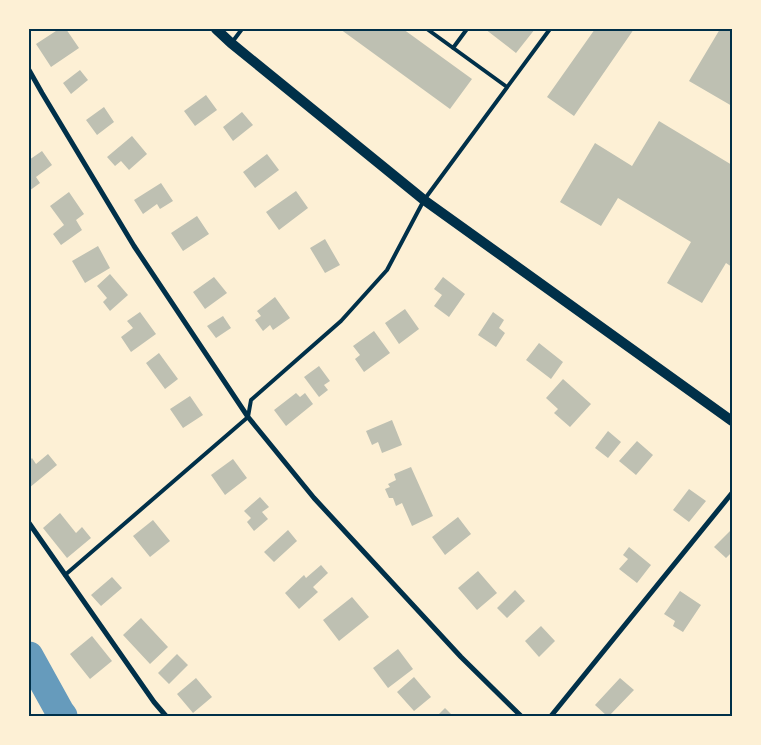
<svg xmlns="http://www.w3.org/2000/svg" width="761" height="745" font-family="Rubik,sans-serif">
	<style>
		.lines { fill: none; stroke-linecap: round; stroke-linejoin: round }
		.river { stroke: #669bbc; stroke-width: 29 }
		.building { fill: #bec0b2 }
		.service { stroke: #003049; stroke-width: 4 }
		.minor { stroke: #003049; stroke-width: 5 }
		.secondary { stroke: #003049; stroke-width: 10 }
		.neatline { fill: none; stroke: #003049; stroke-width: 2 }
	</style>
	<rect width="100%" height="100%" fill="#fdf0d5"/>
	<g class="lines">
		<path class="river" d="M 29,656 L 60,712 L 63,716"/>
	</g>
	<path class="building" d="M 59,29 L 66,29 L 79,48 L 51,67 L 36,44 Z
		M 340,29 L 403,29 L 472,79 L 450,109 Z
		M 485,29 L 535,29 L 516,53 Z
		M 595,29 L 634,29 L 574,116 L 547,97 Z
		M 720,29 L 730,29 L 732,30 L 732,106 L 689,81 Z
		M 80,70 L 88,80 L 71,94 L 63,83 Z
		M 206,95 L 217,110 L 195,126 L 184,111 Z
		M 104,107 L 114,122 L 97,135 L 86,120 Z
		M 242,112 L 253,125 L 233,141 L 223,127 Z
		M 659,121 L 732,165 L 732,267 L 726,263 L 702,303 L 667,283 L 691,242 L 618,198 L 601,226 L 560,202 L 595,143 L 632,166 Z
		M 132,136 L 147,154 L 129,170 L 121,161 L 115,166 L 107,157 Z
		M 42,151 L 52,165 L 36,177 L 40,183 L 29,191 L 29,160 Z
		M 267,154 L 279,170 L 255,188 L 243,172 Z
		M 161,183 L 173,201 L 160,209 L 157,204 L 143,214 L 134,200 Z
		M 296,191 L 308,208 L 279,230 L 266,212 Z
		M 69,192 L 84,214 L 76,220 L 82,230 L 61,245 L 53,234 L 64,225 L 50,206 Z
		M 197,216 L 209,234 L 183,251 L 171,233 Z
		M 325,239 L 340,265 L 325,273 L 310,248 Z
		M 98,246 L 110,268 L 85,283 L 72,261 Z
		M 110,274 L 128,295 L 110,311 L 103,302 L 107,298 L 97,286 Z
		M 214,277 L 227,293 L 205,309 L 193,292 Z
		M 443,277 L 465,294 L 449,317 L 434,306 L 442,295 L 434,289 Z
		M 275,297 L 290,318 L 273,330 L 270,325 L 263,331 L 255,320 L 261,316 L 257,311 Z
		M 405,309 L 419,329 L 399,344 L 385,323 Z
		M 140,312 L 156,334 L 131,352 L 121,337 L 133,328 L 127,321 Z
		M 493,312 L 504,320 L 499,328 L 505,333 L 496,347 L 478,335 Z
		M 223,316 L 231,328 L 216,338 L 207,326 Z
		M 374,331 L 390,353 L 364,372 L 355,359 L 360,355 L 353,346 Z
		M 539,343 L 563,362 L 551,379 L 526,360 Z
		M 159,353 L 178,379 L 165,389 L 146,363 Z
		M 319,366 L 330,381 L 324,385 L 328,390 L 319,397 L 304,377 Z
		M 563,379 L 591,404 L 570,427 L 554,413 L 558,409 L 546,398 Z
		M 296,393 L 300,397 L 305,393 L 313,404 L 286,426 L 274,410 Z
		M 190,396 L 203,415 L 183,428 L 170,409 Z
		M 392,420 L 402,445 L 382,453 L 378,442 L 372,445 L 366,431 Z
		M 608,431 L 621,442 L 608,458 L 595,448 Z
		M 637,441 L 653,455 L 636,475 L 619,461 Z
		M 48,454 L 57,465 L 29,488 L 29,461 L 32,458 L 36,464 Z
		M 233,459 L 247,478 L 225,495 L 211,475 Z
		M 411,467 L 433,516 L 412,526 L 402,503 L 396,506 L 393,498 L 389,498 L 385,489 L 390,487 L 388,484 L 396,480 L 394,474 Z
		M 689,489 L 706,501 L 689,522 L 673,510 Z
		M 260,497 L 269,507 L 262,512 L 268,519 L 254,531 L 247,522 L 251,518 L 244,511 Z
		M 60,513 L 76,533 L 82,527 L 91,538 L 67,558 L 43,528 Z
		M 458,517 L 471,534 L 445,555 L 432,537 Z
		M 153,520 L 170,541 L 150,557 L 133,536 Z
		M 732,529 L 732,552 L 726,558 L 714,547 Z
		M 288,530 L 297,541 L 274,562 L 264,552 Z
		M 629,547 L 651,565 L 637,583 L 619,569 L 628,559 L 623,555 Z
		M 321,565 L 328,573 L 313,587 L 318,592 L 299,609 L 285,593 L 304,575 L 306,578 Z
		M 478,571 L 497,593 L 477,610 L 458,588 Z
		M 112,577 L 122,588 L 101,606 L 91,595 Z
		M 515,590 L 525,601 L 507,618 L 497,608 Z
		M 680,591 L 701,605 L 683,632 L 673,626 L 675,621 L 664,614 Z
		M 352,597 L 369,617 L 339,641 L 323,620 Z
		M 141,618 L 168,647 L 150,664 L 123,635 Z
		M 541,626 L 555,641 L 539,657 L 525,641 Z
		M 92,636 L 112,661 L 90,679 L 70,654 Z
		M 398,649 L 413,669 L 388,688 L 373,668 Z
		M 177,654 L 188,665 L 169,684 L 158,673 Z
		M 414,677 L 431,697 L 414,711 L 397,692 Z
		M 196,678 L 212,697 L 193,713 L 177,694 Z
		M 620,678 L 634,690 L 609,716 L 607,716 L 595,705 Z
		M 445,708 L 453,716 L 437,716 Z"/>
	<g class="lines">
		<path class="service" d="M 427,29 L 507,87
			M 233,41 L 242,29
			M 453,48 L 467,29
			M 65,575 L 248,417 L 251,400 L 341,321 L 387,270 L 424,200 L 550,29"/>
		<path class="minor" d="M 29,70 L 42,93 L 134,246 L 248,417 L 314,498 L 461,657 L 521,716
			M 29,523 L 154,702 L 166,716
			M 551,716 L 732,493"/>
		<path class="secondary" d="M 216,29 L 231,43 L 424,200 L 732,421"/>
	</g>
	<rect width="761" height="745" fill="none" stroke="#fdf0d5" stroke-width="60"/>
	<rect x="30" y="30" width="701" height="685" class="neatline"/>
</svg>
